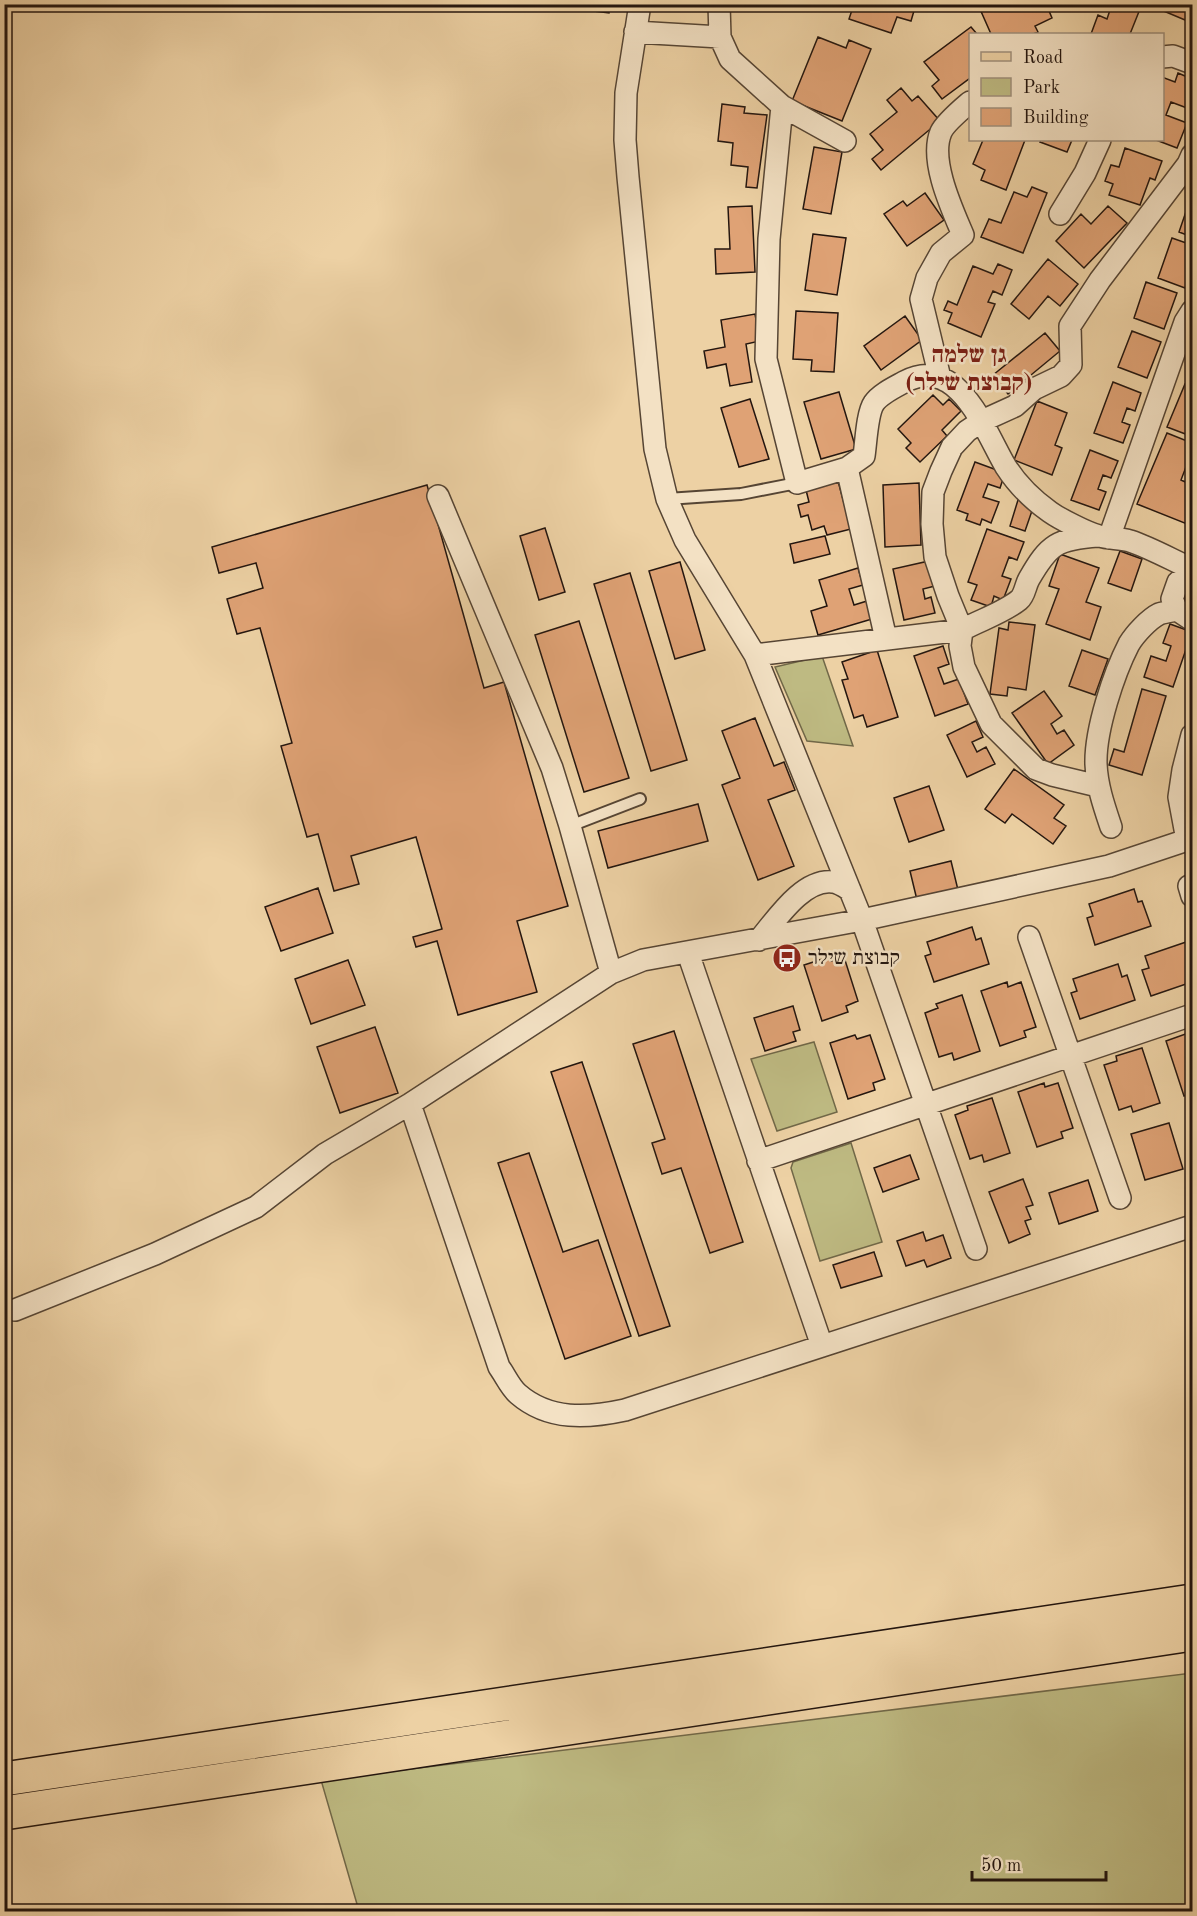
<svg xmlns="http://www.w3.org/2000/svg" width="1197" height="1916" font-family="'Old Standard TT','Frank Ruhl Libre',serif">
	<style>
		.green { fill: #beba82; stroke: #716848; stroke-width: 1.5 }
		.building { fill: #dfa275; stroke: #24160f; stroke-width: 1.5 }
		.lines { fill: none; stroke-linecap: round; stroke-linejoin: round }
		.lane-casing { stroke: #564534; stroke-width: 14 }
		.street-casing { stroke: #564534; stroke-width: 24 }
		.primary-casing { stroke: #24160f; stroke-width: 36 }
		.lane { stroke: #f3e1c4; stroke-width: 10 }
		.street { stroke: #f3e1c4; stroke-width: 21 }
		.primary { stroke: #edd1a4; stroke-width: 33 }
		.labels { text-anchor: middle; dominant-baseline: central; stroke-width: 5; stroke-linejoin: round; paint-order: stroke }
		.poi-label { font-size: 21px; fill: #24160f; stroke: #f3e1c4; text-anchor: start }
		.quarter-label { font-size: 24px; font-weight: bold; fill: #7a1f14; stroke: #f3e1c4 }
	</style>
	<rect width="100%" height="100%" fill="#edd1a4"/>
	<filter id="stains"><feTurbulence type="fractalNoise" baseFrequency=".00333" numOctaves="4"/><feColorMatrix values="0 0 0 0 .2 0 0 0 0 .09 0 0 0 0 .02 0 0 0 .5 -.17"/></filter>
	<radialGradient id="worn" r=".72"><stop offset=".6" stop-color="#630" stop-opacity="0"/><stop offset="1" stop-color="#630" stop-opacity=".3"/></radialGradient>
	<path class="green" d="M 822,656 L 853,746 L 807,741 L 775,667 Z
		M 814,1042 L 837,1112 L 777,1131 L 751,1059 Z
		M 851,1143 L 882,1242 L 820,1261 L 791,1168 L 793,1162 Z
		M 1192,1673 L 1192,1911 L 359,1911 L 321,1780 Z"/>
	<path class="building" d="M 587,4 L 610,4 L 609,13 L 586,10 Z
		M 854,4 L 870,6 L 916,4 L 911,21 L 897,17 L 891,33 L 849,19 Z
		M 990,4 L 1046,4 L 1052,18 L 1035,26 L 1038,32 L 1033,34 L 991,34 L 980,9 Z
		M 1112,4 L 1142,4 L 1130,34 L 1091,34 L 1098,15 L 1107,19 Z
		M 1161,4 L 1192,4 L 1192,5 L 1185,20 L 1159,9 Z
		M 971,27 L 977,34 L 970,34 L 970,78 L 942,99 L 932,86 L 939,80 L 924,62 Z
		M 818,37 L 846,48 L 849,40 L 871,49 L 842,121 L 792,101 Z
		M 1178,73 L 1192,79 L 1192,96 L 1187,108 L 1171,102 L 1166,115 L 1187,123 L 1177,148 L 1156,140 L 1162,140 L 1162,77 L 1175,82 Z
		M 901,88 L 912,101 L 918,96 L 940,121 L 881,170 L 872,159 L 883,150 L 870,134 L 897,112 L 887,100 Z
		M 722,104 L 745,107 L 744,113 L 767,115 L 757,188 L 746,187 L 748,167 L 731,165 L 733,143 L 718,141 Z
		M 983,140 L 1025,140 L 1006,190 L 981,180 L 985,170 L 973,164 Z
		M 1041,140 L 1072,140 L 1067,152 L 1040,142 Z
		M 814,147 L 842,152 L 831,214 L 803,209 Z
		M 1125,148 L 1162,161 L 1155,180 L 1150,178 L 1140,205 L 1109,195 L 1113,184 L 1105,181 L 1111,165 L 1119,167 Z
		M 1032,187 L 1047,193 L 1023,253 L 981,237 L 989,219 L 1001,223 L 1014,192 L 1027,197 Z
		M 925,193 L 944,220 L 907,246 L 884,214 L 903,201 L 907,206 Z
		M 1192,194 L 1192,237 L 1179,232 Z
		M 752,206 L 755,272 L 716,274 L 715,249 L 730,249 L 728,207 Z
		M 1108,206 L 1127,223 L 1084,268 L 1056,241 L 1081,214 L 1091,224 Z
		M 813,234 L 846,238 L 837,295 L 805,290 Z
		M 1172,238 L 1192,245 L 1192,266 L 1185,288 L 1158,278 Z
		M 1048,259 L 1078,284 L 1060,306 L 1048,296 L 1029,319 L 1011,304 Z
		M 998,264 L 1012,270 L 1002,295 L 993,291 L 988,302 L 995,304 L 981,337 L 948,323 L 952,313 L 944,310 L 948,301 L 957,305 L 973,266 L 993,274 Z
		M 1146,282 L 1177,293 L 1164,329 L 1134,318 Z
		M 796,311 L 838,313 L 834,372 L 811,371 L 812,360 L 793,359 Z
		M 755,314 L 760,341 L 746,344 L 752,382 L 730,386 L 726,364 L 707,368 L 704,351 L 725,347 L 721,320 Z
		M 905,316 L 922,340 L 881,370 L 864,346 Z
		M 1132,331 L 1161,342 L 1147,378 L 1118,367 Z
		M 1045,333 L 1060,351 L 1008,394 L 993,375 Z
		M 1113,382 L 1141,393 L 1135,411 L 1127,408 L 1122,422 L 1130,425 L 1123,443 L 1094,433 Z
		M 1185,384 L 1192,386 L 1192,424 L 1188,435 L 1167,427 Z
		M 839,392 L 856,449 L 821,459 L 804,402 Z
		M 933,395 L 943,405 L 949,399 L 961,411 L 942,430 L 947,436 L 920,462 L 906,448 L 911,443 L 898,429 Z
		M 750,399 L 769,459 L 739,467 L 721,408 Z
		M 1037,401 L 1067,413 L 1055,445 L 1062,448 L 1052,475 L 1014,460 Z
		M 1167,433 L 1192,443 L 1192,451 L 1181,480 L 1192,485 L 1192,526 L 1137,504 Z
		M 1090,450 L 1118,461 L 1111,478 L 1103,475 L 1098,489 L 1106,492 L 1099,510 L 1071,500 Z
		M 975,462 L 1005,473 L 1000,488 L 988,484 L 983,497 L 999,502 L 991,523 L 982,519 L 980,525 L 966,520 L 968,514 L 957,510 Z
		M 838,481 L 851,529 L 827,535 L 824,526 L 812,530 L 808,515 L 801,517 L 798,505 L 809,502 L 806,490 Z
		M 919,483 L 921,545 L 885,547 L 883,485 Z
		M 427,485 L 484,688 L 504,682 L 568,906 L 517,921 L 537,992 L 458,1015 L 437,941 L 416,947 L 413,937 L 442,929 L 416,837 L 351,856 L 359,884 L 334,891 L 318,834 L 307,837 L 281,746 L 292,743 L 260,628 L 237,634 L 227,599 L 263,588 L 256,563 L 219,573 L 212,547 Z
		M 1018,500 L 1034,505 L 1025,531 L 1010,526 Z
		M 545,528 L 565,592 L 539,600 L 520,536 Z
		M 987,529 L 1024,542 L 1017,560 L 1009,557 L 1002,576 L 1011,579 L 1003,600 L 994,596 L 991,607 L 971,600 L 977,585 L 968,582 Z
		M 825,536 L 830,554 L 794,563 L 790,544 Z
		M 1120,551 L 1142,559 L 1131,591 L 1108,583 Z
		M 1060,554 L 1099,568 L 1086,602 L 1101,607 L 1090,640 L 1046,624 L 1059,589 L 1049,586 Z
		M 929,561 L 935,586 L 923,589 L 925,599 L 931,597 L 935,613 L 904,620 L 893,569 Z
		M 680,562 L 705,650 L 675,659 L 649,571 Z
		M 858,568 L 863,585 L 849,589 L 854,605 L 867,601 L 872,619 L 818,635 L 811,611 L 827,606 L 819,580 Z
		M 630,573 L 687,760 L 651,771 L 594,584 Z
		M 579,621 L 629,778 L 584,792 L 535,635 Z
		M 1009,622 L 1035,625 L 1026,690 L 1008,687 L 1007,696 L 990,694 L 999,628 L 1008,630 Z
		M 1170,624 L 1192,632 L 1173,687 L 1144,677 L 1151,656 L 1166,661 L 1171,646 L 1163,643 Z
		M 943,646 L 949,664 L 938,668 L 944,684 L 959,679 L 968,704 L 935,716 L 914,656 Z
		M 877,650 L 898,717 L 867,727 L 863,715 L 854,718 L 842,680 L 848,679 L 842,662 Z
		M 1082,650 L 1108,659 L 1095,695 L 1069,686 Z
		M 1142,689 L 1166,696 L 1142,775 L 1109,765 L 1114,749 L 1124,752 Z
		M 1044,691 L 1062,716 L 1051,724 L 1057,734 L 1064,730 L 1074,745 L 1048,764 L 1012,713 Z
		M 755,718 L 774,766 L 784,762 L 795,790 L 768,800 L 794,866 L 758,880 L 722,785 L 740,778 L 722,731 Z
		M 976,721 L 983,737 L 972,742 L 977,752 L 986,747 L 995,764 L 967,777 L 947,735 Z
		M 1014,769 L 1064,805 L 1054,818 L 1066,826 L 1053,844 L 1012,814 L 1005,823 L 985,809 Z
		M 929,786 L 944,830 L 909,842 L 894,798 Z
		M 698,804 L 708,841 L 608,868 L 598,831 Z
		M 951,861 L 958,890 L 917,900 L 910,871 Z
		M 318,888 L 333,933 L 281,951 L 265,907 Z
		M 1134,889 L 1138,902 L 1142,901 L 1151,926 L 1095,945 L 1087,918 L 1093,916 L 1089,904 Z
		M 972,927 L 976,940 L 981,938 L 989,964 L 934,982 L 925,956 L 931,954 L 927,942 Z
		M 1189,941 L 1192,950 L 1192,982 L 1151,996 L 1142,970 L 1149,968 L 1145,956 Z
		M 829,957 L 831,961 L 844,957 L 858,1001 L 846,1006 L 848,1012 L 822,1021 L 804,965 Z
		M 348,960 L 365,1005 L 311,1024 L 295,979 Z
		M 1118,964 L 1122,977 L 1127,975 L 1135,1000 L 1080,1019 L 1071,993 L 1077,991 L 1073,979 Z
		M 1007,982 L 1008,987 L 1021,982 L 1036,1027 L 1024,1031 L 1026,1037 L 1000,1046 L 981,991 Z
		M 962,995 L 980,1051 L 954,1060 L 952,1053 L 939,1057 L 925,1013 L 938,1008 L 936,1004 Z
		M 793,1006 L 800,1030 L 793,1032 L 796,1041 L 765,1051 L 754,1018 Z
		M 375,1027 L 398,1093 L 340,1113 L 317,1047 Z
		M 674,1031 L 743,1242 L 710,1253 L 681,1168 L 662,1174 L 652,1143 L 665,1139 L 633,1044 Z
		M 1191,1032 L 1192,1093 L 1184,1096 L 1166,1041 Z
		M 855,1035 L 857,1039 L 870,1035 L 885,1079 L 873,1083 L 875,1090 L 848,1099 L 830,1043 Z
		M 1142,1048 L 1160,1103 L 1133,1112 L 1131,1106 L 1119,1110 L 1104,1065 L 1117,1061 L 1116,1056 Z
		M 582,1062 L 670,1326 L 639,1336 L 551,1072 Z
		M 1044,1083 L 1045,1087 L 1058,1083 L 1073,1128 L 1061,1132 L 1063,1138 L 1037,1147 L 1018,1092 Z
		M 992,1098 L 1010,1153 L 984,1162 L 982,1155 L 970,1159 L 955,1115 L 968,1110 L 967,1106 Z
		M 1169,1123 L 1183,1169 L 1145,1180 L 1131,1134 Z
		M 529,1153 L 563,1252 L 598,1240 L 631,1336 L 565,1359 L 498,1163 Z
		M 910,1155 L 919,1179 L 883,1192 L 874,1168 Z
		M 1023,1179 L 1033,1205 L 1026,1207 L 1031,1219 L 1025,1221 L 1030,1234 L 1009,1243 L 989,1192 Z
		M 1088,1180 L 1098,1211 L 1059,1224 L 1049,1193 Z
		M 923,1232 L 926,1241 L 943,1235 L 951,1258 L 927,1267 L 924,1260 L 906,1266 L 897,1241 Z
		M 874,1252 L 882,1276 L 841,1288 L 833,1265 Z"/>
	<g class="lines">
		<g class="lane-casing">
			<path id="lane" d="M 667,499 L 741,494 L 797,483
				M 570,826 L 640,799"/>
		</g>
		<g class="street-casing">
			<path id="street" d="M 640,4 L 626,93 L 625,140 L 628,177 L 655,449 L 667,499 L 685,540 L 755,655 L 862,920 L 976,1249
				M 719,4 L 720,37 L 730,59 L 782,106 L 769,239 L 766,359 L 797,483 L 847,468 L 864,456 C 866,443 867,413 874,403 C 880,394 895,387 904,382 C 959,353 985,432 1006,467 C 1017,484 1033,500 1050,512 C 1060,519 1087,533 1099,536 C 1109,539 1120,538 1130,541 C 1151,548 1172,560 1192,569
				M 635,32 L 720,37
				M 1162,57 L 1173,56 L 1192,63
				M 782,106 L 845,141
				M 1060,214 L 1085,173 L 1100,140
				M 940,378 L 921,299 L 927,278 L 941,253 L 963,235 C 952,209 929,160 941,132 C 945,123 963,108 970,102
				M 847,468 L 886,639
				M 438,496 L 552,768 L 570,826 L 611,973
				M 1098,536 C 1057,539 1049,544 1029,579 C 1025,586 1025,595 1019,600 C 1003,613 980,620 962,630 L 960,646 L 964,667 L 991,724 L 1036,769 L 1052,775 L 1098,786
				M 1109,538 L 1185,322 L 1192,311
				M 1192,572 L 1178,582 L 1172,599 L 1177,610 L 1192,620
				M 755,655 L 962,630 L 948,596 L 935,557 L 932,524 L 933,492 L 941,471 L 952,447 L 967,431 L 982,421 L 1015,406 L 1034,389 L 1061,376 L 1071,365 L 1070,326 L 1100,280 L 1188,164 L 1192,155
				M 1111,827 C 1104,806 1097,786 1096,764 C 1095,730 1114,673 1129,644 C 1135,634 1149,619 1159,614 C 1164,612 1172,611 1177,610
				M 1189,886 L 1192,896
				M 1029,937 L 1120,1198
				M 759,940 C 776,920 803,878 833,882 C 839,883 845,887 850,890
				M 688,953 L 822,1346
				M 410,1104 L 499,1367 C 505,1375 510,1387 518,1394 C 549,1421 588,1418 625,1410 L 1192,1226
				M 758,1161 L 1192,1015
				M 15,1310 L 155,1254 L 256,1207 L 325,1154 L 410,1104 L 611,973 L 643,960 L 862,920 L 1109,866 L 1187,840 L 1179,797 L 1183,770 L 1192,735"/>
		</g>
		<g class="primary-casing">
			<path id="primary" d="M 4,1779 L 1192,1601
				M 4,1813 L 1192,1634"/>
		</g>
		<use href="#lane" class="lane"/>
		<use href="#street" class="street"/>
		<use href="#primary" class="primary"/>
	</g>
	<defs>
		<g id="bus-disc" transform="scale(1.5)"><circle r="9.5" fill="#8f2418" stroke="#f3e1c4"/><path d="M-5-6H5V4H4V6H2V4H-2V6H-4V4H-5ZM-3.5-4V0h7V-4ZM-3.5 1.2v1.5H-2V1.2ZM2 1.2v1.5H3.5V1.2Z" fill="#fff"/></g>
	</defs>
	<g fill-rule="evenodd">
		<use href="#bus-disc" x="787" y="958"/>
	</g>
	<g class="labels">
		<g class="poi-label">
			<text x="808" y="958">קבוצת שילר</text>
		</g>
		<g class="quarter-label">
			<text x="969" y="356">גן שלמה<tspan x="969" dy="28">(קבוצת שילר)</tspan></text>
		</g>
	</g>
	<rect width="1197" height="1916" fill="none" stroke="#edd1a4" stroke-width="24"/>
	<rect x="6" y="6" width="1185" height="1904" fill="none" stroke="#24160f" stroke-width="3"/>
	<rect x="12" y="12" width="1173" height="1892" fill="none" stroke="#24160f" stroke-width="1.5"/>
	<rect x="969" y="33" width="195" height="108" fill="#f3e1c4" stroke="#a0907c" stroke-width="1.5"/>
	<rect x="981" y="52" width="30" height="9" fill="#edd1a4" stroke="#a0907c" stroke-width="1.5"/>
	<text x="1023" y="63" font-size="18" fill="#24160f">Road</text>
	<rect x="981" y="78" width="30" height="18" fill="#beba82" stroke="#a0907c" stroke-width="1.5"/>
	<text x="1023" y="93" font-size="18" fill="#24160f">Park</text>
	<rect x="981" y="108" width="30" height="18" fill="#dfa275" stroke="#a0907c" stroke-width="1.5"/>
	<text x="1023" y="123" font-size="18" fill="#24160f">Building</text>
	<path d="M972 1871v9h134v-9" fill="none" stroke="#24160f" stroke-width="3"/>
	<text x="981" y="1871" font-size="18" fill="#24160f" stroke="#f3e1c4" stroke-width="4.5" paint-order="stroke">50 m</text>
	<rect width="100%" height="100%" filter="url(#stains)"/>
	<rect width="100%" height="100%" fill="url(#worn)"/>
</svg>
